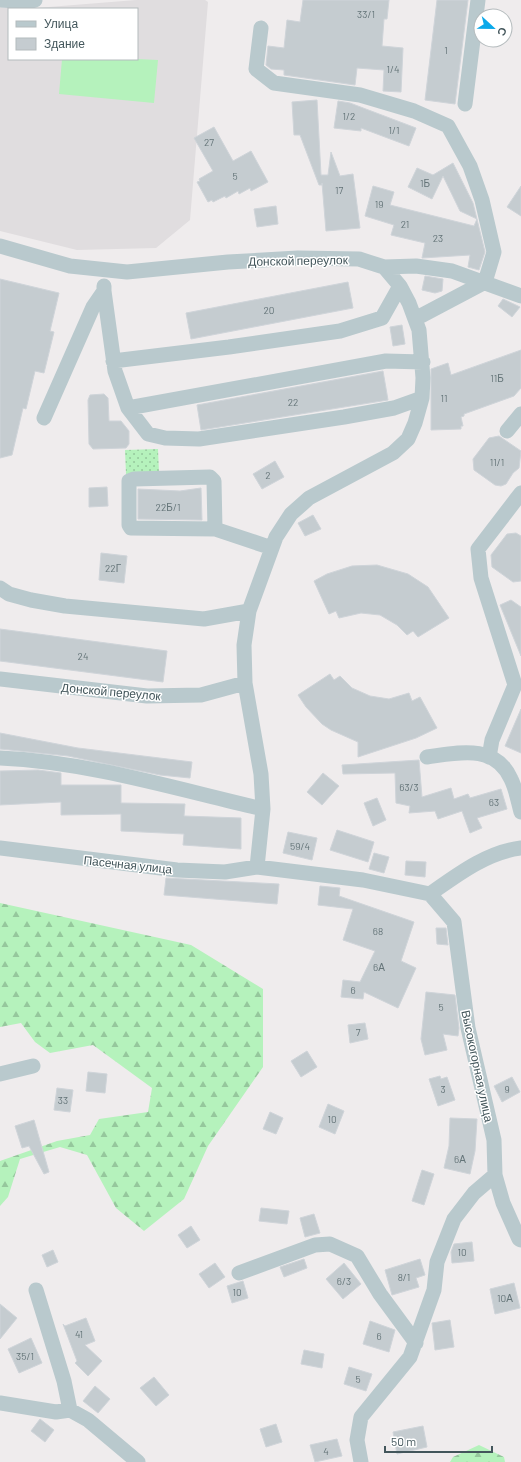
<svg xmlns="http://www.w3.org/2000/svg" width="521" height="1462" font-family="Barlow,sans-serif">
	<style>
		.education { fill: #e0dddf; fill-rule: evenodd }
		.forest { fill: url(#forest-firs) }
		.park { fill: url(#park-dots) }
		.pitch { fill: #b5f2bc }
		.building { fill: #c5ccd0; stroke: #cfd4d9 }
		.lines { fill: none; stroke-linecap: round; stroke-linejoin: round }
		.minor { stroke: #b9c9cd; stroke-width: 15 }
		.labels { text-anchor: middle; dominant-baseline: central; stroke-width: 3; stroke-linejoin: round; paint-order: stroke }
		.number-label { font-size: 10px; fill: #647478 }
		.street-label { font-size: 12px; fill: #43565b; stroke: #fff }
	</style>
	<defs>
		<pattern id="forest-firs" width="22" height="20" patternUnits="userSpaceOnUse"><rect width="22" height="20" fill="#b5f2bc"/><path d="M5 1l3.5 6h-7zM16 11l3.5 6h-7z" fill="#95c79c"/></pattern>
		<pattern id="park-dots" width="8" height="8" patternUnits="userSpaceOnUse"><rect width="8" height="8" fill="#b5f2bc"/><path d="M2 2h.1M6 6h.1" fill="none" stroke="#95c79c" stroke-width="1.8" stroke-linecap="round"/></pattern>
	</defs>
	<rect width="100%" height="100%" fill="#efeced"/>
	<path class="education" d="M 136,0 L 205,0 L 208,2 L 190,220 L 156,248 L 77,250 L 0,231 L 0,7 L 24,9 ZM 9,9 L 137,9 L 137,59 L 9,59 Z"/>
	<path class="forest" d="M 0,903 L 191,945 L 263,989 L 263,1067 L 208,1146 L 184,1199 L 144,1231 L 116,1208 L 87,1155 L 60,1147 L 20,1159 L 8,1197 L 0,1206 L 0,1161 L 57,1141 L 90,1135 L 99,1119 L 148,1112 L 152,1088 L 93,1045 L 50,1053 L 35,1042 L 21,1023 L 0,1027 Z
		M 479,1445 L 504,1457 L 505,1462 L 450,1462 L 453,1457 Z"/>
	<path class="park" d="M 158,449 L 159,473 L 126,474 L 125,450 Z"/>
	<path class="pitch" d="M 62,59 L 137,59 L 158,60 L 154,103 L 59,94 Z"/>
	<path class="building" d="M 303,0 L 389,0 L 387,19 L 384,19 L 382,46 L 403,48 L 401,92 L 383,91 L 384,70 L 357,68 L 355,85 L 284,75 L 284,70 L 271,69 L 266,65 L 268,46 L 284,48 L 287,20 L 300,22 Z
		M 437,0 L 468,0 L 455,104 L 425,100 Z
		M 317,100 L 321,175 L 328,175 L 331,152 L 340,176 L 353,174 L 360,228 L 326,231 L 322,183 L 322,185 L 319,185 L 300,135 L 294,135 L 292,102 Z
		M 338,101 L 350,103 L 416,128 L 409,146 L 361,128 L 361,131 L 334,128 Z
		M 214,127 L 233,161 L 251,151 L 268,182 L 251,191 L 250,188 L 239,194 L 238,191 L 226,198 L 225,196 L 213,202 L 212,200 L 208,202 L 197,182 L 200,181 L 199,179 L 213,171 L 194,138 Z
		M 453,163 L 473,203 L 485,252 L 479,270 L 468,267 L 470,255 L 422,258 L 425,243 L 391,235 L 394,225 L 365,216 L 373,186 L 394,192 L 390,205 L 474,226 L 477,219 L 460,211 L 443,176 L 432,199 L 408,187 L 417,168 L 433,175 Z
		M 521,186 L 521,216 L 507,207 Z
		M 276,206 L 278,224 L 257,227 L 254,209 Z
		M 425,276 L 443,279 L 442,291 L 435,293 L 422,290 Z
		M 0,279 L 59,293 L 50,331 L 54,332 L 44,373 L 35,371 L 26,409 L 23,408 L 12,455 L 0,458 Z
		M 348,282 L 353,308 L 191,339 L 186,313 Z
		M 503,299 L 520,307 L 512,317 L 498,306 Z
		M 402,325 L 405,344 L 393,346 L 390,327 Z
		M 521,350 L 521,388 L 514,396 L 464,414 L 464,416 L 461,417 L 463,426 L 461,426 L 461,429 L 431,430 L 431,369 L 448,363 L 451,375 Z
		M 383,371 L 388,400 L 201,430 L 197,405 Z
		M 104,394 L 108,398 L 109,421 L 121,421 L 129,431 L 129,444 L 126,448 L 93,449 L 89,444 L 88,400 L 90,395 Z
		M 499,436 L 521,451 L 519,468 L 513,473 L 506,484 L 501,486 L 495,485 L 474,470 L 473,459 L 489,438 Z
		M 275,461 L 284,477 L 262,489 L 253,474 Z
		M 107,487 L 108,506 L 89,507 L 89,488 Z
		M 201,488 L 202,520 L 138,519 L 138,489 L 180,491 Z
		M 313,515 L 321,529 L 305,536 L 298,523 Z
		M 516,533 L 521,536 L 521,581 L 513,582 L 492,567 L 491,555 L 507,534 Z
		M 101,553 L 127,556 L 124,583 L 99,580 Z
		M 377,565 L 408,574 L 428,587 L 449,618 L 418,637 L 413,631 L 407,635 L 397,625 L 380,615 L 361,613 L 339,618 L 336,611 L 329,614 L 314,581 L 327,574 L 352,566 Z
		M 511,600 L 521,607 L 521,656 L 500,605 Z
		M 0,629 L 167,651 L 163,682 L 0,661 Z
		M 330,674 L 334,680 L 340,676 L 352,688 L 370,696 L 389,699 L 409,693 L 412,701 L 420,697 L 437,728 L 416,738 L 358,757 L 358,742 L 331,730 L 322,724 L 306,707 L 298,695 Z
		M 521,709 L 521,753 L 505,746 Z
		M 0,733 L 78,748 L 192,762 L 190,778 L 160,775 L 68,756 L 0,749 Z
		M 419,760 L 422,797 L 451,788 L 454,799 L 468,794 L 470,798 L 501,789 L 507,809 L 477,818 L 482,828 L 470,833 L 462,811 L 438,819 L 435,811 L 409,813 L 410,806 L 396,803 L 395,773 L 343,774 L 342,765 Z
		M 38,770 L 61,773 L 61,785 L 121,785 L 121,803 L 185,804 L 184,816 L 241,818 L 241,849 L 183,845 L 184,834 L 121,831 L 121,814 L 61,815 L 61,802 L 0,805 L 0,771 Z
		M 323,773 L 339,786 L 322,805 L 307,792 Z
		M 377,798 L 386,820 L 373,826 L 364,803 Z
		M 337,830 L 374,842 L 368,862 L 330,850 Z
		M 288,832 L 317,838 L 312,860 L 283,853 Z
		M 374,853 L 389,857 L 384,873 L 369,869 Z
		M 406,861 L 426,862 L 425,877 L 405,875 Z
		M 166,878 L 279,884 L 277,904 L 164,895 Z
		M 320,886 L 340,888 L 339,896 L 414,922 L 401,961 L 416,968 L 398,1008 L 364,992 L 363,999 L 341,997 L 343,980 L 360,982 L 375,951 L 343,940 L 353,909 L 318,905 Z
		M 436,928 L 446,928 L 448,945 L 437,944 Z
		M 426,992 L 455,995 L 459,1028 L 458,1036 L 443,1034 L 447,1050 L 425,1055 L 421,1039 Z
		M 365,1023 L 368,1039 L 350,1043 L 348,1025 Z
		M 307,1051 L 317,1067 L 301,1077 L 291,1061 Z
		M 88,1072 L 107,1074 L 105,1093 L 86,1091 Z
		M 440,1076 L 441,1079 L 447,1077 L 455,1100 L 438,1106 L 429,1079 Z
		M 512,1077 L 520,1092 L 502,1102 L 494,1086 Z
		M 57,1088 L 73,1090 L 70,1112 L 54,1110 Z
		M 328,1104 L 344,1111 L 335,1134 L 319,1127 Z
		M 270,1112 L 283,1118 L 276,1134 L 263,1129 Z
		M 450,1118 L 477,1119 L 475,1151 L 470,1174 L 444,1168 L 449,1146 Z
		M 34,1120 L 49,1172 L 44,1174 L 29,1146 L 22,1148 L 15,1126 Z
		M 422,1170 L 434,1174 L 424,1205 L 412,1201 Z
		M 261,1208 L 289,1211 L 287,1224 L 259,1221 Z
		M 314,1214 L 320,1233 L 305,1237 L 300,1218 Z
		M 191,1226 L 200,1240 L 187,1248 L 178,1235 Z
		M 472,1242 L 474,1261 L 452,1263 L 451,1252 L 454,1244 Z
		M 53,1250 L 58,1262 L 47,1267 L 42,1255 Z
		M 304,1259 L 307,1268 L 284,1277 L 280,1267 Z
		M 420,1259 L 425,1275 L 416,1278 L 419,1287 L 392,1295 L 385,1270 Z
		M 215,1263 L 225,1277 L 209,1288 L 199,1274 Z
		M 344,1263 L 361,1284 L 343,1299 L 326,1279 Z
		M 243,1281 L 248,1298 L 232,1303 L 227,1286 Z
		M 514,1283 L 520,1308 L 495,1314 L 490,1289 Z
		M 0,1304 L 17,1318 L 0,1339 Z
		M 86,1318 L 95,1341 L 85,1345 L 102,1361 L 88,1376 L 75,1363 L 77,1361 L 63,1324 L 65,1326 Z
		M 450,1320 L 454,1347 L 435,1350 L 432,1323 Z
		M 370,1321 L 395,1330 L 389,1352 L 363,1344 Z
		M 31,1338 L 42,1363 L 19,1373 L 8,1349 Z
		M 304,1350 L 324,1354 L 322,1368 L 301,1364 Z
		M 349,1367 L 372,1374 L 366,1391 L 344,1384 Z
		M 154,1377 L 169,1395 L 156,1406 L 140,1388 Z
		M 95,1386 L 110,1399 L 98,1413 L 83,1401 Z
		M 40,1419 L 54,1430 L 45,1442 L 31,1431 Z
		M 276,1424 L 282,1442 L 266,1447 L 260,1429 Z
		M 423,1426 L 427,1447 L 397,1454 L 393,1432 Z
		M 337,1439 L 342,1456 L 315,1462 L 310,1445 Z"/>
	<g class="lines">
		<path class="minor" d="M 2,0 L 28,2 L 35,0
			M 261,28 L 256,69 L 274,83 L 360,95 L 414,111 L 448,126 L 470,166 L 482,200 L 494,252 L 485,282 L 415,319
			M 465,104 L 478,0
			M 0,246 L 70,266 L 127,272 L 228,262 L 298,258 L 359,259 L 384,267 L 400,286 L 409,303 L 419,330 L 423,378 L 422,398 L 415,423 L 408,439 L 393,453 L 309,498 L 291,514 L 276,537 L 249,611 L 244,645 L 245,683 L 261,774 L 263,809 L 257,867
			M 384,267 L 416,266 L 452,271 L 521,296
			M 104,291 L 115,371 L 128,408 L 148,434 L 165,438 L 199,439 L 344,417 L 394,408 L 422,398
			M 113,361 L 229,347 L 340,331 L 382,318 L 400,286
			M 128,408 L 386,361 L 423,362
			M 44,418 L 93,307 L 104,291 L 104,286
			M 507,431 L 521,414
			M 215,529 L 214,481 L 210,477 L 134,479 L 129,481 L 129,525 L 131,528 L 215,529 L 272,548
			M 0,588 L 9,594 L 31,600 L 65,606 L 204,619 L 249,611
			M 0,679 L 147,696 L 201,695 L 245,683
			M 427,757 C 457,753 495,743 511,779 C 516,789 518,801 521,812
			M 489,757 L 492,740 L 515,685 L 481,578 L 478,549 L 521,493
			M 0,758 C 89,762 176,789 263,809
			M 0,848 L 177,870 L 225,872 L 257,867 L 363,880 L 430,894 L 454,922 L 468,1028 L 494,1140 L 495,1175 L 503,1203 L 519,1239 L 521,1240
			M 430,894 C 457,875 487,852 521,848
			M 0,1074 L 33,1066
			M 239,1273 L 315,1245 L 330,1244 L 357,1256 L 380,1294 L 416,1343
			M 36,1290 L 64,1381 L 70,1410
			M 0,1403 L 56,1412 L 70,1410 L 88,1420 L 138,1462
			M 361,1462 L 357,1440 L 361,1417 L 410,1357 L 434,1290 L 437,1262 L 454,1219 L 474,1193 L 495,1175"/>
	</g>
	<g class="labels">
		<g class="number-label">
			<text x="366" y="14">33/1</text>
			<text x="446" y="50">1</text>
			<text x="393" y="69">1/4</text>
			<text x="349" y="116">1/2</text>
			<text x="394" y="130">1/1</text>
			<text x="209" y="142">27</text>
			<text x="235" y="176">5</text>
			<text x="425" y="183">1Б</text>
			<text x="339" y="190">17</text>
			<text x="379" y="204">19</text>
			<text x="405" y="224">21</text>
			<text x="438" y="238">23</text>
			<text x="269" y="310">20</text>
			<text x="497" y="378">11Б</text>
			<text x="444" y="398">11</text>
			<text x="293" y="402">22</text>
			<text x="497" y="462">11/1</text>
			<text x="268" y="475">2</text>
			<text x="168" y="507">22Б/1</text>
			<text x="113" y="568">22Г</text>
			<text x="83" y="656">24</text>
			<text x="409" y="787">63/3</text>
			<text x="494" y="802">63</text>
			<text x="300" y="846">59/4</text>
			<text x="378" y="931">68</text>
			<text x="379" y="967">6А</text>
			<text x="353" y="990">6</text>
			<text x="441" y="1007">5</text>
			<text x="358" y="1032">7</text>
			<text x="443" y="1089">3</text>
			<text x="507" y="1089">9</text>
			<text x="63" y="1100">33</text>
			<text x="332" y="1119">10</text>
			<text x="460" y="1159">6А</text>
			<text x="462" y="1252">10</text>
			<text x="404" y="1277">8/1</text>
			<text x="344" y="1281">6/3</text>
			<text x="237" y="1292">10</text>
			<text x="505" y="1298">10А</text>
			<text x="79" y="1334">41</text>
			<text x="379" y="1336">6</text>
			<text x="25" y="1356">35/1</text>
			<text x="358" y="1379">5</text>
			<text x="326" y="1451">4</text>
		</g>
		<g class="street-label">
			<text transform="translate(298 260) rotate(-1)">Донской переулок</text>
			<text transform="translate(111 691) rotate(5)">Донской переулок</text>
			<text transform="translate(128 864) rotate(6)">Пасечная улица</text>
			<text transform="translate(478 1066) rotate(78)">Высокогорная улица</text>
		</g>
	</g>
	<rect x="8" y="8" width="130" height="52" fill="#ffffff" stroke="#b4bbbd"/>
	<rect x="16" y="21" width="20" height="6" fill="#b9c9cd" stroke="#b4bbbd"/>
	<text x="44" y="28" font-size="12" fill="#43565b">Улица</text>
	<rect x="16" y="38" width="20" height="12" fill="#c5ccd0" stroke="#b4bbbd"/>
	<text x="44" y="48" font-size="12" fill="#43565b">Здание</text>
	<g transform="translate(493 28) rotate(112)"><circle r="19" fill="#ffffff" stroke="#b4bbbd"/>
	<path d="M0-3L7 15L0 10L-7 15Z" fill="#0ba9ea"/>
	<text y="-6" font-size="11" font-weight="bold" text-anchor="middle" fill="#43565b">С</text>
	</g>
	<path d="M385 1446v6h107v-6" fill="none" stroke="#43565b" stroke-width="2"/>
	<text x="391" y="1446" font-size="12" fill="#43565b" stroke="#ffffff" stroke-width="3" paint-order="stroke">50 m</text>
</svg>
